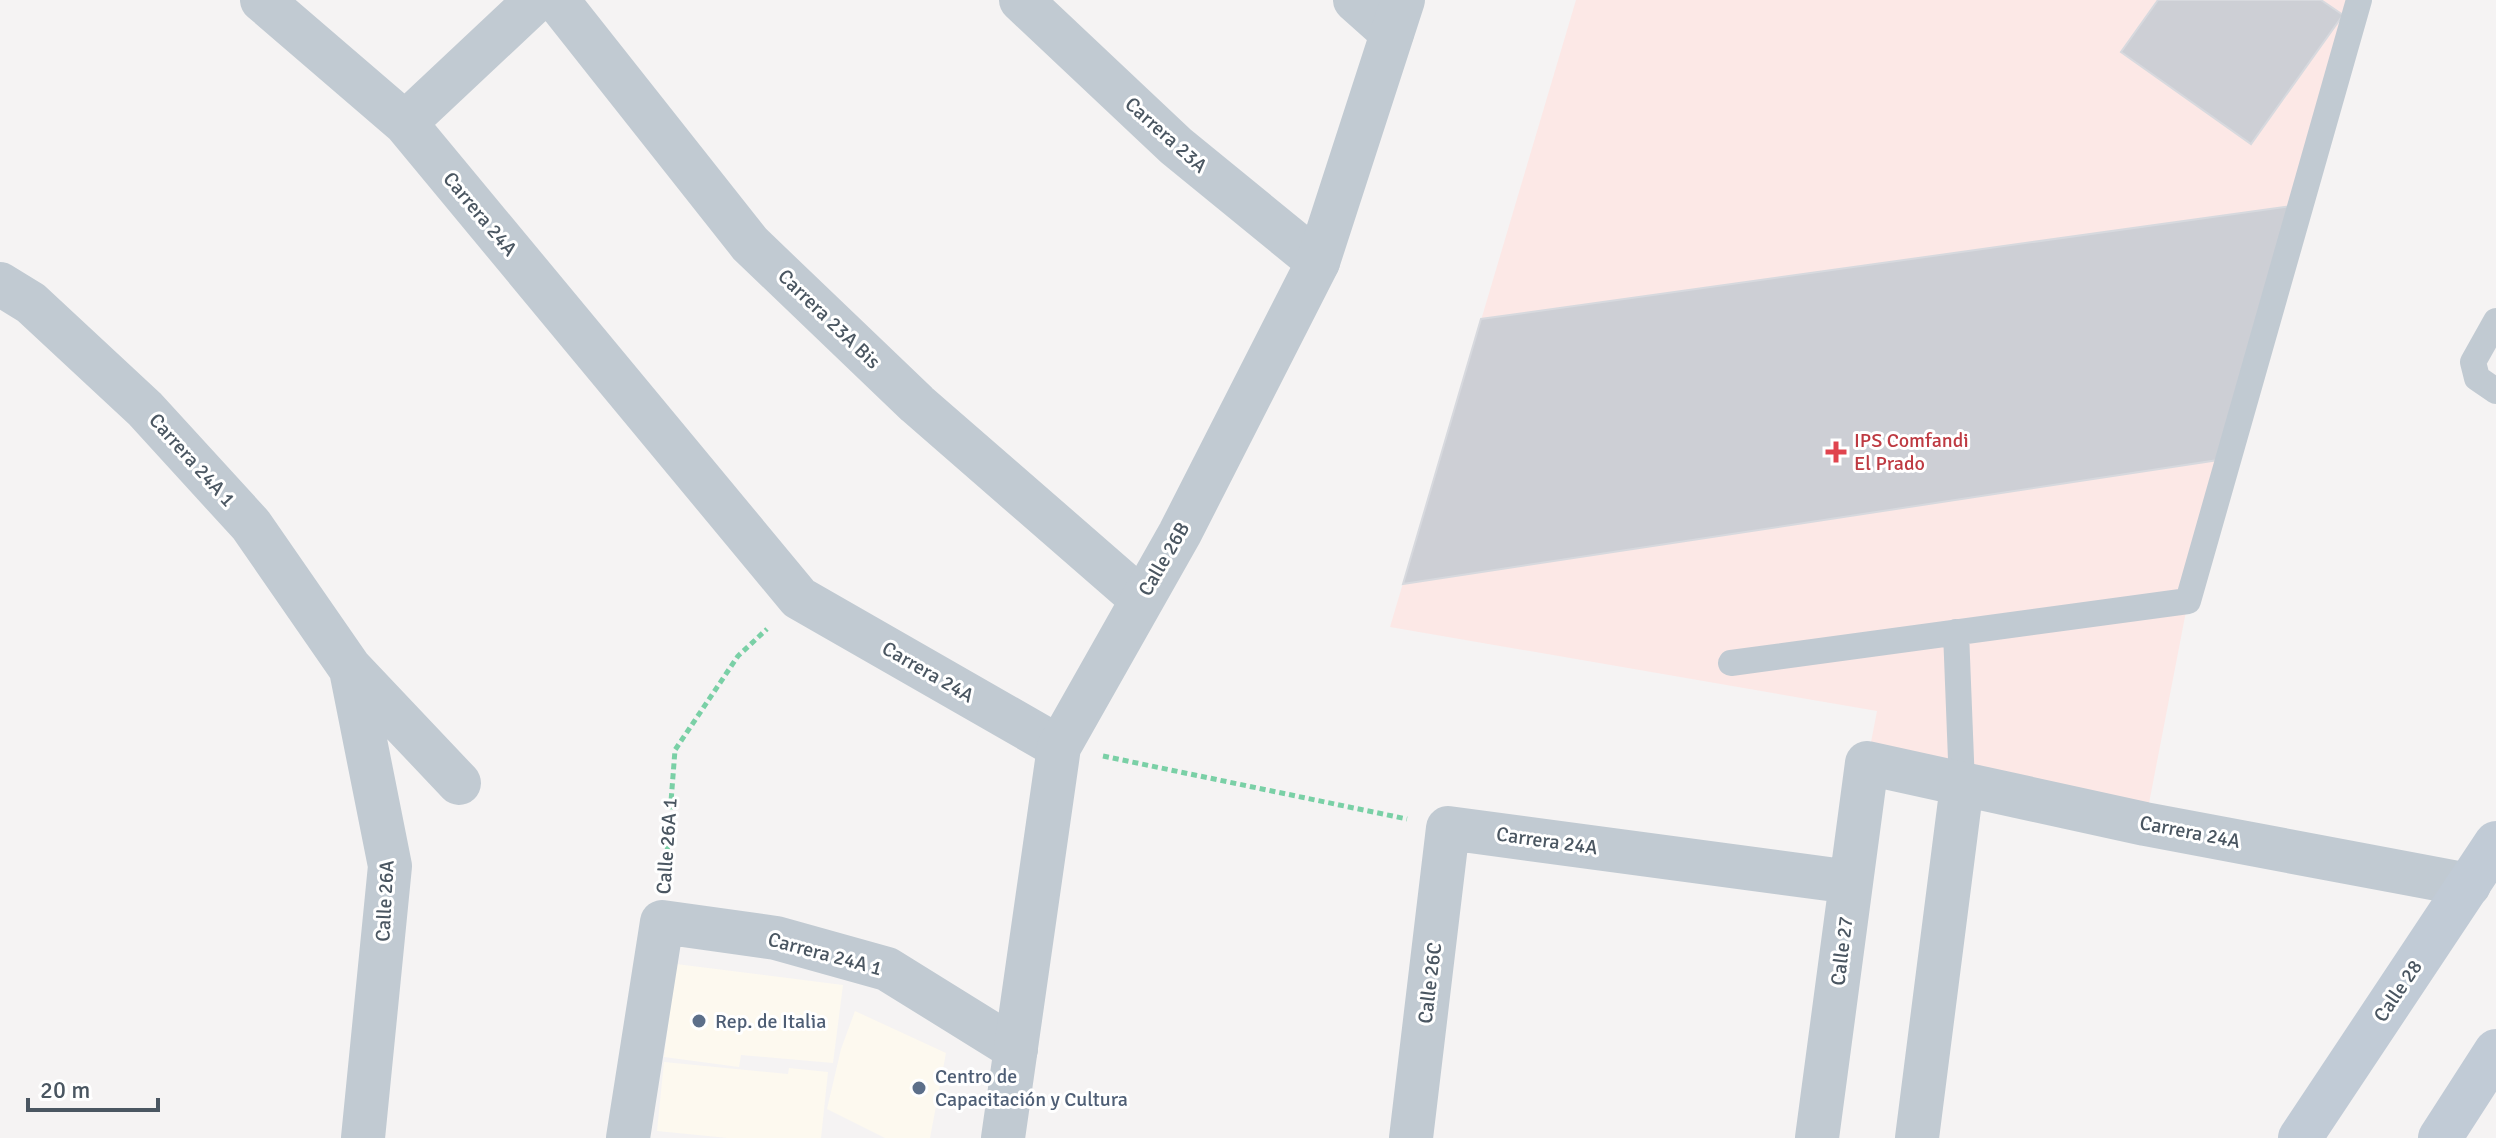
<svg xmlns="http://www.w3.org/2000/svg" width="2496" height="1138" font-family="Signika,sans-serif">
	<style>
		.commercial { fill: #fdf9ef }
		.medical { fill: #fce8e6 }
		.building { fill: #cdcfd5; stroke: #d7d9de; stroke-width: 2 }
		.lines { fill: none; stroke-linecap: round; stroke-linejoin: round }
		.path { stroke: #7ad0a6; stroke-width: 5; stroke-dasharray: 6 4; stroke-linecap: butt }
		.service { stroke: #c1cad2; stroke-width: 26 }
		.minor { stroke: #c1cad2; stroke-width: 44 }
		.tertiary { stroke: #c1cad2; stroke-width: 44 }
		.secondary { stroke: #c1cbd6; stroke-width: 44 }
		.health-dot { fill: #e0444e; stroke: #fff; stroke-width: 3 }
		.service-dot { fill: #5c6f8a; stroke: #fff; stroke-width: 3 }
		.labels { text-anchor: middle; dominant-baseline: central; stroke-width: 6; stroke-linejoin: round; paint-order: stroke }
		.street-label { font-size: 20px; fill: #4a5661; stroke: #fff }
		.health-label { font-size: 20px; fill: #be3a42; stroke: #fff; text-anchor: start }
		.service-label { font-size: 20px; fill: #4e5e75; stroke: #fff; text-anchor: start }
	</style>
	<rect width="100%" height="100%" fill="#f5f3f3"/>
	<path class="commercial" d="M 676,964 L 843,985 L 833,1063 L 741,1055 L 739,1067 L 664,1057 Z
		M 855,1011 L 946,1053 L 930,1138 L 885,1138 L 827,1109 L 841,1049 Z
		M 664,1062 L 788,1074 L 789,1068 L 828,1072 L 821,1138 L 728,1138 L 657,1131 Z"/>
	<path class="medical" d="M 1576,0 L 2359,0 L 2188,601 L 2145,824 L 1867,763 L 1877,711 L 1390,627 Z"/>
	<path class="building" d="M 2158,0 L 2321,0 L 2343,15 L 2251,144 L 2121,52 Z
		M 2291,206 L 2218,460 L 1403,584 L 1481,319 Z"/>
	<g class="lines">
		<path class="path" d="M 1103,756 L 1407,819
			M 665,879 L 675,750 L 738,656 L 767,629"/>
		<path class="service" d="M 2496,321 L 2473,362 L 2477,378 L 2496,391
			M 1956,632 L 1962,785
			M 1731,663 L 2188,601 L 2359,0"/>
		<path class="minor" d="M 262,0 L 405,123 L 799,598 L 1059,747
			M 557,0 L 750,244 L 917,404 L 1141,599
			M 1021,0 L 1176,146 L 1318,262
			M 1355,0 L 1392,33
			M 405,123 L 536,0
			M 0,284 L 31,303 L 145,409 L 251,525 L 350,668 L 459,783
			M 351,670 L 390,866 L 363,1138
			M 628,1138 L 662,922 L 776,938 L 887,969 L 1016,1049
			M 1411,1138 L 1448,828 L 1851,882
			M 1817,1138 L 1867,763 L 2145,824 L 2469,885
			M 1917,1138 L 1962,785"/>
		<path class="tertiary" d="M 1003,1138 L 1059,747 L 1180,533 L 1318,262 L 1403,0"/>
		<path class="secondary" d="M 2300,1138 L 2496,843
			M 2440,1138 L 2496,1051"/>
	</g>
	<path class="health-dot" d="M1832 440h8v8h8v8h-8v8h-8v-8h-8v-8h8z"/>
	<g class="service-dot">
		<circle cx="699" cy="1021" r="8"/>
		<circle cx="919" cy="1088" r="8"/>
	</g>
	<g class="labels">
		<g class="street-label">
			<text transform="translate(1166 135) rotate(42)">Carrera 23A</text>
			<text transform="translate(480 214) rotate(50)">Carrera 24A</text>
			<text transform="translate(829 319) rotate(44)">Carrera 23A Bis</text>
			<text transform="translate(192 460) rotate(48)">Carrera 24A 1</text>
			<text transform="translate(1164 559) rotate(-60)">Calle 26B</text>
			<text transform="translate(928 672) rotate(30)">Carrera 24A</text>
			<text transform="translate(2190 832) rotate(11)">Carrera 24A</text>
			<text transform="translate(1547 841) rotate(8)">Carrera 24A</text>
			<text transform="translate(667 846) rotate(-86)">Calle 26A 1</text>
			<text transform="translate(385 901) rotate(-87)">Calle 26A</text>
			<text transform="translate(1842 951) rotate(-83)">Calle 27</text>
			<text transform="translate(825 954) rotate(15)">Carrera 24A 1</text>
			<text transform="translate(1430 983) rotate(-83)">Calle 26C</text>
			<text transform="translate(2398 991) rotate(-56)">Calle 28</text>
		</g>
		<g class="health-label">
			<text x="1854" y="440">IPS Comfandi<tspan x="1854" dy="23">El Prado</tspan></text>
		</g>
		<g class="service-label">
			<text x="715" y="1021">Rep. de Italia</text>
			<text x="935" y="1076">Centro de<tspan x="935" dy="23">Capacitación y Cultura</tspan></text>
		</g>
	</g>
	<path d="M28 1098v12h130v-12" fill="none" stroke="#4a5661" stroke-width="4"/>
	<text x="40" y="1098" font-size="24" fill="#4a5661" stroke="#ffffff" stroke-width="6" paint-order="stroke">20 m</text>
</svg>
